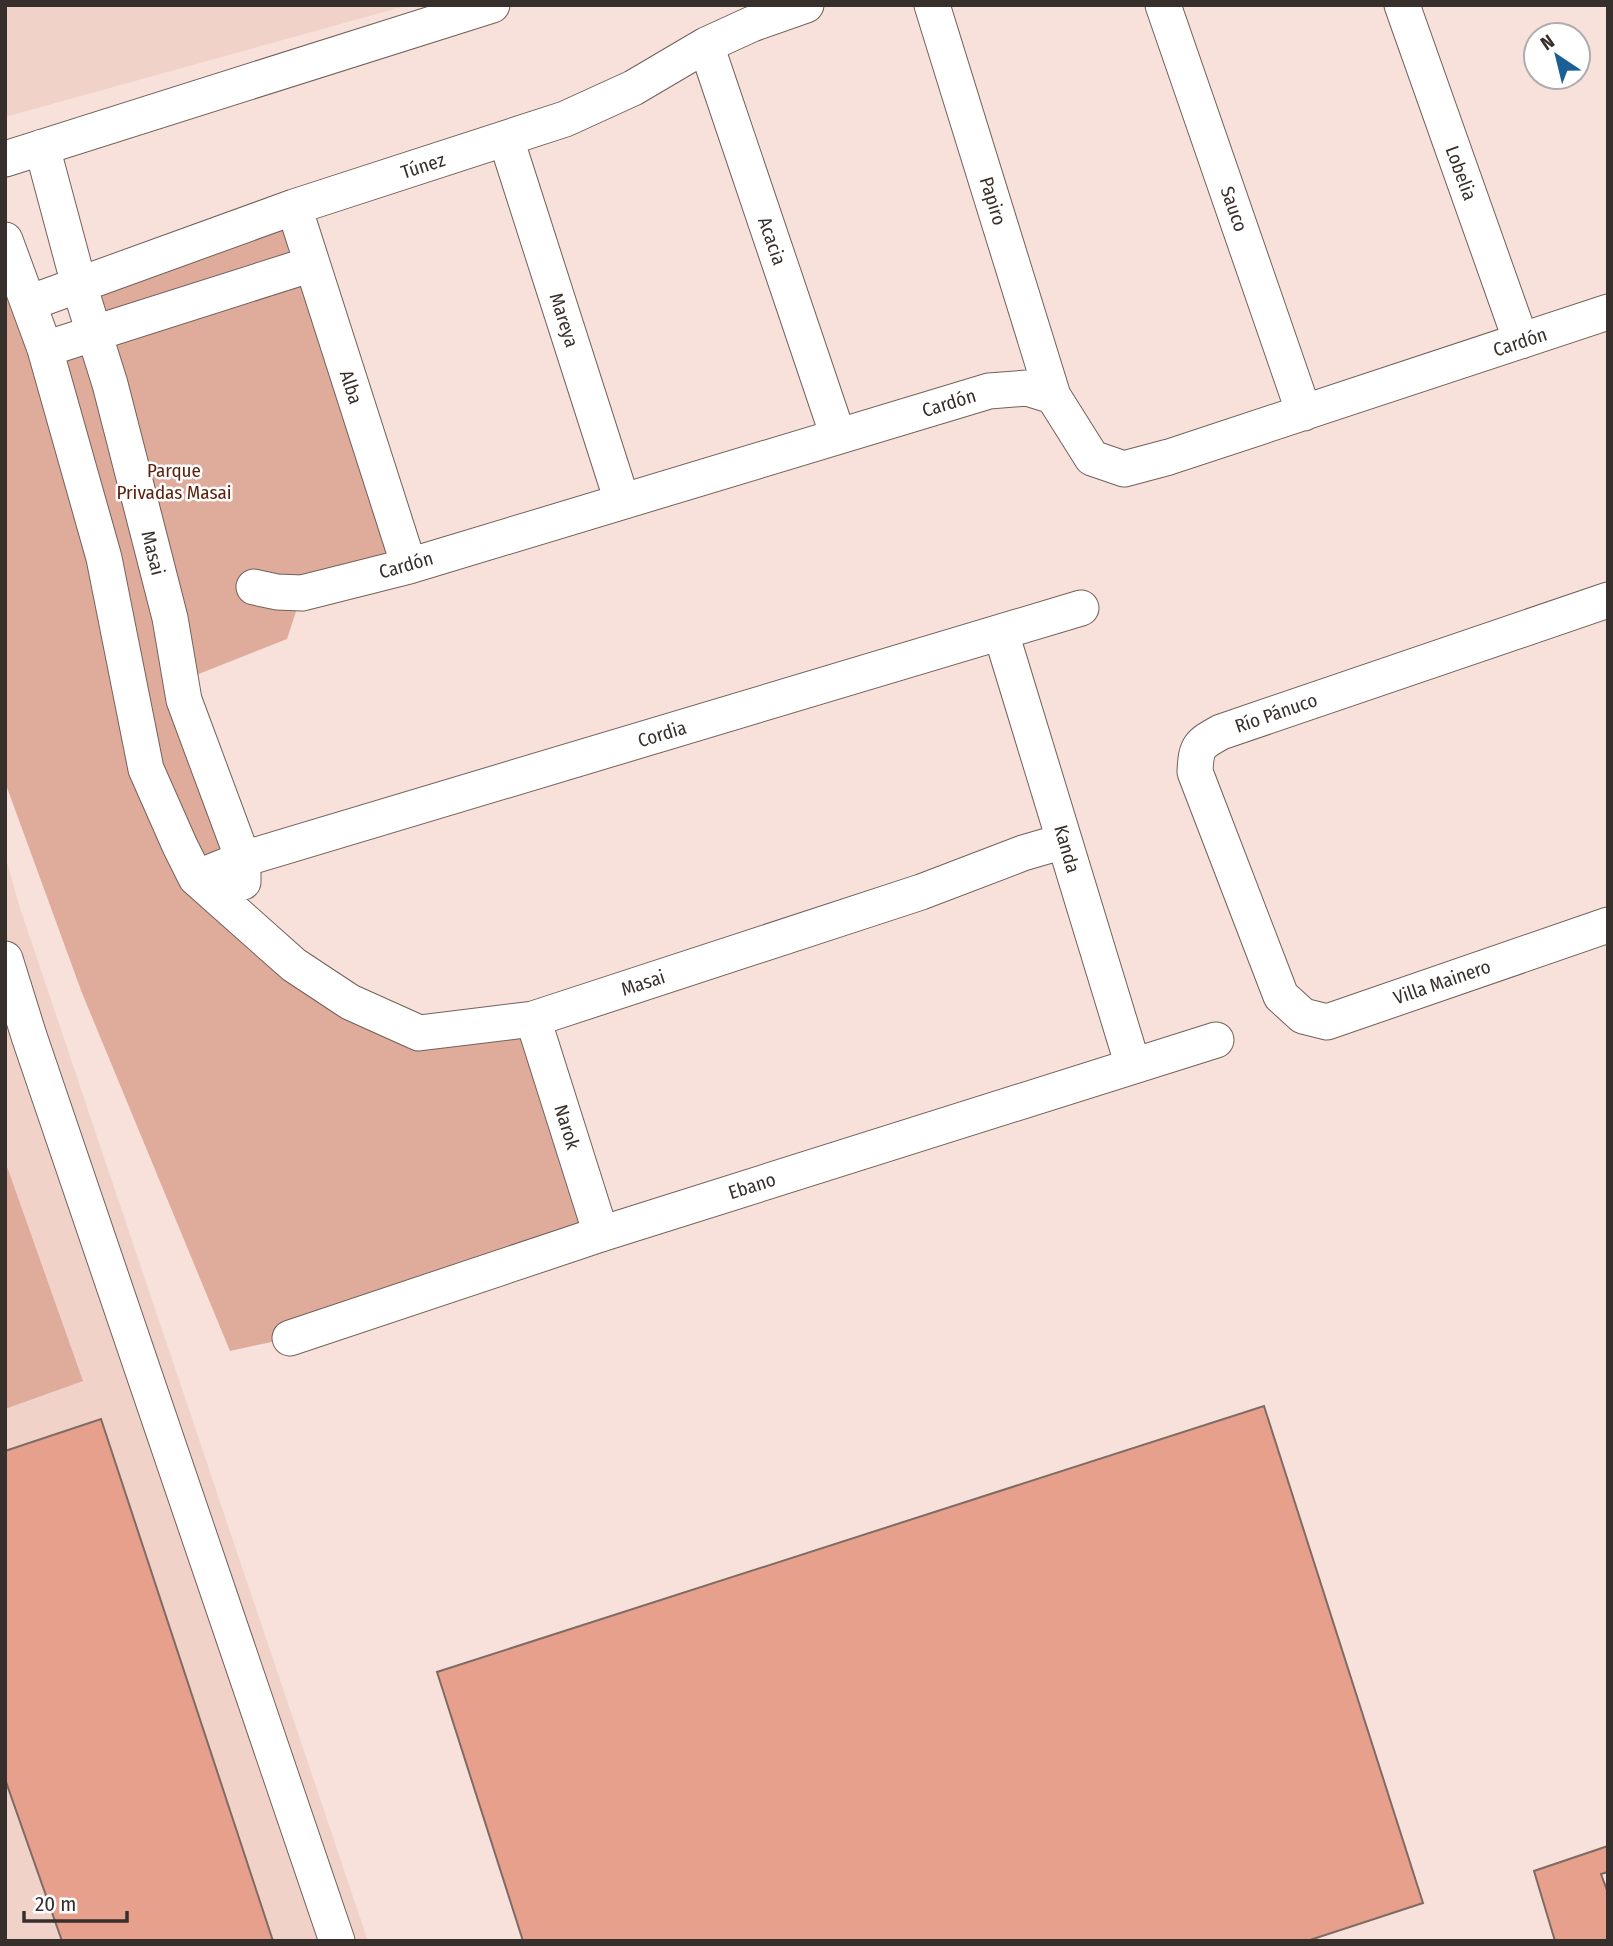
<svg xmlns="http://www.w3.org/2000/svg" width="1613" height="1946" font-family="'Fira Sans Condensed',sans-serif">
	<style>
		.built { fill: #f1d2c9 }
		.green { fill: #dfab9b }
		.building { fill: #e7a08b; stroke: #7f6b65; stroke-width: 2 }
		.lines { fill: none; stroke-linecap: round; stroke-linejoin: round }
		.minor-casing { stroke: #73605a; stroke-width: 37 }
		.minor { stroke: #fff; stroke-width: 35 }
		.labels { text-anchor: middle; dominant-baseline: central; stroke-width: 5; stroke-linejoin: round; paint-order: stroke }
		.street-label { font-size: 19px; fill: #372f2c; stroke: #fff }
		.park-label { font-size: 19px; fill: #5f210d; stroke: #fff }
	</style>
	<rect width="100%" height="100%" fill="#f8e1da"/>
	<path class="built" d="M 5,5 L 409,5 L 5,117 Z
		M 5,855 L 19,905 L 368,1941 L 5,1941 Z"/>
	<path class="green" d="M 294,207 L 409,566 L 302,593 L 287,639 L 181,681 L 242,917 L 419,1033 L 533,1019 L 601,1234 L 290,1338 L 230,1351 L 82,993 L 5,782 L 5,240 L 45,348 L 95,331 L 79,285 Z
		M 5,1161 L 83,1381 L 5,1409 Z"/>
	<path class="building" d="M 1264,1406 L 1423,1903 L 1307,1941 L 523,1941 L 437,1672 Z
		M 101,1419 L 273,1941 L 62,1941 L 5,1779 L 5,1451 Z
		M 1608,1846 L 1608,1872 L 1601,1874 L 1608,1893 L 1608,1941 L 1555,1941 L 1534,1871 Z"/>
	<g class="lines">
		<g class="minor-casing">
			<path id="minor" d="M 932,5 L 1053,396
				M 1163,5 L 1304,413
				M 1402,5 L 1521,341
				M 706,45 L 838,436
				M 506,139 L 622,501
				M 42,147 L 79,285 L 110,384 L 170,618 L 184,700 L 243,859 L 243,882
				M 5,159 L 492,5
				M 294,207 L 409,566
				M 5,240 L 45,349 L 104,558 L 146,769 L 180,846 L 196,878 L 294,965 L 350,1002 L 419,1033 L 533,1019 L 921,892 L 1023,853 L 1064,841
				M 29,303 L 294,207 L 565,119 L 633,88 L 706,45 L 752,24 L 806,5
				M 45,349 L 312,264
				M 254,587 L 277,592 L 302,593 L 409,566 L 989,391 L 1027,388 L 1053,396 L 1092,458 L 1124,469 L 1169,457 L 1608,312
				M 1608,600 L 1221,732 C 1199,744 1196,746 1195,772 L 1281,996 L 1303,1016 L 1327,1022 L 1608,925
				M 1001,633 L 1133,1066
				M 196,878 L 243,859 L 1081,608
				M 5,959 L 29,1036 L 337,1941
				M 533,1019 L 601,1234
				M 290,1338 L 601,1234 L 1216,1040"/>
		</g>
		<use href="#minor" class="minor"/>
	</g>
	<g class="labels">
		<g class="street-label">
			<text transform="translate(423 166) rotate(-18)">Túnez</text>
			<text transform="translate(1461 173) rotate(70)">Lobelia</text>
			<text transform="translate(993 201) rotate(73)">Papiro</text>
			<text transform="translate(1234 209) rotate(71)">Sauco</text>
			<text transform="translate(772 241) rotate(71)">Acacia</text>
			<text transform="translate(564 320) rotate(72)">Mareya</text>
			<text transform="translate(1520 342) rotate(-18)">Cardón</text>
			<text transform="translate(351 387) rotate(72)">Alba</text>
			<text transform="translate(949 403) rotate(-17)">Cardón</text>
			<text transform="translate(153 553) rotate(76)">Masai</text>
			<text transform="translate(406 565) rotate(-16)">Cardón</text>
			<text transform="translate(1276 713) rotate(-19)">Río Pánuco</text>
			<text transform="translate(662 734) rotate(-17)">Cordia</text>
			<text transform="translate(1067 849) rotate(74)">Kanda</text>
			<text transform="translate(1442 982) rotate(-19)">Villa Mainero</text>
			<text transform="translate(643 983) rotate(-18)">Masai</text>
			<text transform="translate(567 1127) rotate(73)">Narok</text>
			<text transform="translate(752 1186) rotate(-18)">Ebano</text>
		</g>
		<g class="park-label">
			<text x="174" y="470">Parque<tspan x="174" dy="22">Privadas Masai</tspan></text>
		</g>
	</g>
	<rect width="1613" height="1946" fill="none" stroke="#372f2c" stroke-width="14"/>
	<g transform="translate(1557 56) rotate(325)"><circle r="33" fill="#ffffff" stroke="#afacab" stroke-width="2"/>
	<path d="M0-5L12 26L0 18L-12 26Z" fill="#1c5f94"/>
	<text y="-10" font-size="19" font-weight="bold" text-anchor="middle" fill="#372f2c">N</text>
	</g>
	<path d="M24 1911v10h103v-10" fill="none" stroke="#372f2c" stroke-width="3.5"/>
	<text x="35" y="1911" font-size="21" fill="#372f2c" stroke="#ffffff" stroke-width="5" paint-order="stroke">20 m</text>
</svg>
